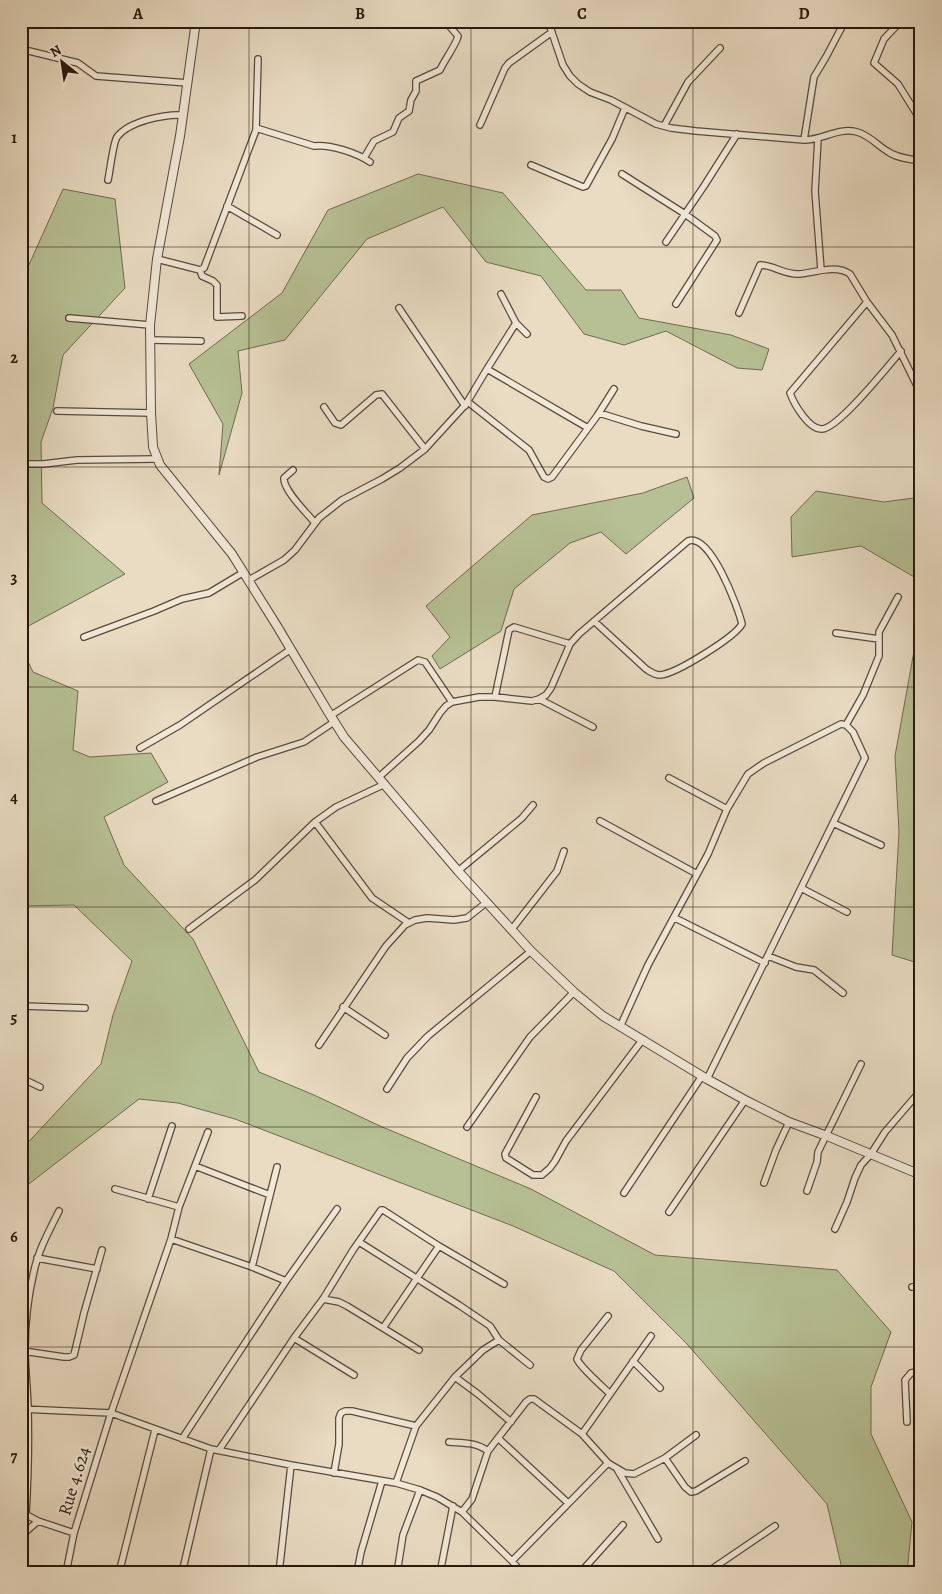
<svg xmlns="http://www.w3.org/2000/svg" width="942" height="1594" font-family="Alegreya,serif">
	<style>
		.green { fill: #b6c094; stroke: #6f6c50 }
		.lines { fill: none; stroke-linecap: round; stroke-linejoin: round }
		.minor-casing { stroke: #584a3a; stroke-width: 8 }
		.tertiary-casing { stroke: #584a3a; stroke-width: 10 }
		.minor { stroke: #f1e8d8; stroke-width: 5.5 }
		.tertiary { stroke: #f1e8d8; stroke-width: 8 }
		.grid { fill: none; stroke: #28190c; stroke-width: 1; stroke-opacity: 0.55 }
		.labels { text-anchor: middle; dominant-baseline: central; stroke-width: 4.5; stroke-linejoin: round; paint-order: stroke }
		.street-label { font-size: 18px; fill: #28190c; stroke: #f1e8d8 }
		.neatline { fill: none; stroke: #28190c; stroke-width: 2 }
		.grid-label { font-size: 16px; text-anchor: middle; font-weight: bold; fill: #28190c }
	</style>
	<rect width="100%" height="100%" fill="#e9dcc3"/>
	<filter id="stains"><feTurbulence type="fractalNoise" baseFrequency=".004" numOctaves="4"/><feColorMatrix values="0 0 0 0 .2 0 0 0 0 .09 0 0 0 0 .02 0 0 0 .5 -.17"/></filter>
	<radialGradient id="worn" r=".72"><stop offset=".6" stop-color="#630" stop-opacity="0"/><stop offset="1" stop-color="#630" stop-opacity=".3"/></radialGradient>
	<path class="green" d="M 418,174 L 503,193 L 586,290 L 621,290 L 639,318 L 731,335 L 769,349 L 762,370 L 737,368 L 666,331 L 624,345 L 584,334 L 541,276 L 486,262 L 443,207 L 367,239 L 285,340 L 238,351 L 242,393 L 219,475 L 223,424 L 189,364 L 282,293 L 328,210 Z
		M 63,189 L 115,199 L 125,288 L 63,355 L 53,408 L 41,442 L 42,503 L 125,574 L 21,630 L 21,392 L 24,384 L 28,267 Z
		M 687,477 L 694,498 L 626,554 L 601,532 L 570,543 L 514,589 L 501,631 L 440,669 L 432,656 L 450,637 L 426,606 L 532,515 L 643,493 Z
		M 816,491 L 884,502 L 921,497 L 921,581 L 861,546 L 792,557 L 791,517 Z
		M 918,629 L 921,631 L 921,964 L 892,955 L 899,832 L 895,756 Z
		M 21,647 L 33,672 L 78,691 L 73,750 L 90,757 L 151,753 L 168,782 L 104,817 L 124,865 L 193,939 L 259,1072 L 314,1095 L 380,1126 L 531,1189 L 655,1255 L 837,1270 L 891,1332 L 871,1387 L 871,1434 L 912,1522 L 907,1573 L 843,1573 L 827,1504 L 687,1344 L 614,1271 L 513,1226 L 235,1119 L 178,1103 L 139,1099 L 21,1190 L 21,1150 L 101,1064 L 113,1015 L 132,961 L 74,905 L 21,906 Z"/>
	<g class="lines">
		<g class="minor-casing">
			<path id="minor" d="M 548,21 L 563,65 L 570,76 L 578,84 L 590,92 L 611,100 L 656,124 L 671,128 L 696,131 L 804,140 C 823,140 838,127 857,132 C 869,135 877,145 887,151 C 896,158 910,159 921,161
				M 901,21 L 884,39 L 874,63 L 898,84 L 921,121
				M 21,49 L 78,63 L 96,76 L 188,83
				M 480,125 L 505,68 L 509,63 L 552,32
				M 664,126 L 688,82 L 720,48
				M 256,128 L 314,146 C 330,144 357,153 370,162
				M 818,139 L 815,191 L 821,270
				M 804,140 L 814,77 L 826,57 L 845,21
				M 364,158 L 374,141 L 393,132 L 399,118 L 409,111 L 411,100 L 416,91 L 416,81 L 440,70 C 444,61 457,43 458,36 L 445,21
				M 531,165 L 583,187 L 586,186 L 612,139 L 625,108
				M 622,174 L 685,214 L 715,236 L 717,240 L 676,304
				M 108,180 C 110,171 113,143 117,137 C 129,121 165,114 183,115
				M 227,206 L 277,235
				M 666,242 L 704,186 L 737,134
				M 157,259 L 200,270 L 204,268 L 256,130 L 258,59
				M 200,270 L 202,276 L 213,281 L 217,285 L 217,317 L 242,316
				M 501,294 L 516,323 L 527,334
				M 867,302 L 790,393 C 794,404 809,430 822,429 C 839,428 888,366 901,351
				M 399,308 L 465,406
				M 739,313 L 760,265 C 773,265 785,275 799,274 C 815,273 835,264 850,274 L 867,302 L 892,335 L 921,394
				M 69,318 L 150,325
				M 150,340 L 201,341
				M 487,369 L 588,428
				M 468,402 L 529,450 L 544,477 L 548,479 L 552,477 L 597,416 L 614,389
				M 324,407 L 335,423 L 341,425 L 376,395 L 382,394 L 425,449
				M 57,411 L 151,413
				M 599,413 L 641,426 L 676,434
				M 21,464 L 43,464 L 77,460 L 156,459
				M 293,470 L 284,478 C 283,490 307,513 315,523
				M 249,580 L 284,560 L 295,550 L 319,518 L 342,500 L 382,479 L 400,468 L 425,449 L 466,404 L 487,369 L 516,323
				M 836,633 L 879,639
				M 84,637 L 154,611 L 182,599 L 209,593 L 244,572
				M 495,697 L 509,630 L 514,627 L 570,644
				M 539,699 L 593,727
				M 330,716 L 418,660 L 425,662 L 452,702
				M 846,725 L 863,695 L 879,656 L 879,632 L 898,597
				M 140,748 L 180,725 L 291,649
				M 379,777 L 419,741 L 429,730 L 440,713 L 446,706 L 452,702 L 479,697 L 495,697 L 532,701 L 539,699 L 546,695 L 551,688 L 570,644 L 579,634 L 688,541 C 710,532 738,607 742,624 C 735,637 676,674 660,675 C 654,675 651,672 646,669 L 594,621
				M 669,778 L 727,809
				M 156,801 L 257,757 L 304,742 L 334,722
				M 600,821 L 697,874
				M 315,822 L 372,898 L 409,923
				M 833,823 L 881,845
				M 458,871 L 522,818 L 533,805
				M 801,888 L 847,912
				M 675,918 L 765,963
				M 189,929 L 255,880 L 315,822 L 336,807 L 385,784
				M 512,929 L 557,871 L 564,851
				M 768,956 L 796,967 L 814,970 L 843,993
				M 21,1006 L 85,1008
				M 343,1007 L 385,1035
				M 620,1027 L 648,965 L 708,854 L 727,809 L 748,774 L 764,763 L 841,724 L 846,725 L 853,732 L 865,758 L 707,1079
				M 319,1045 L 386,946 L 405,925 L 415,920 L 427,918 L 454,920 L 467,918 L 487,902
				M 21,1078 L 40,1087
				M 387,1089 L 407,1058 L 428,1036 L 531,951
				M 536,1097 L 505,1154 L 506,1158 L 533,1175 L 542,1175 L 550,1168 L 555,1161 L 566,1141 L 643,1039
				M 467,1127 L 530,1037 L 574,992
				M 195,1166 L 270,1195
				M 764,1183 L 776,1150 L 789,1122
				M 115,1189 L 179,1207
				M 807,1191 L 817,1162 L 818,1152 L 861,1064
				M 624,1193 L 702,1076
				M 148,1199 L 172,1126
				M 669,1212 L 745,1100
				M 835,1229 L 847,1202 L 855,1178 L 861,1165 L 871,1154 L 885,1132 L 921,1090
				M 171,1239 L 252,1267 L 286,1281
				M 359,1242 L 459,1305 L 490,1326 L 499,1340 L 530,1365
				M 37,1258 L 97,1269
				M 252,1267 L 277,1167
				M 912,1287 L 921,1286
				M 323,1299 L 339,1302 L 347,1306 L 419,1350
				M 608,1316 L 581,1350 L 577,1359 C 580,1367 602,1386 609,1393
				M 383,1328 L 439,1246
				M 651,1336 L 582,1434 L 608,1463 L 625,1473 L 634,1474 L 665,1458 L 696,1435
				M 294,1338 L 354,1375
				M 23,1351 L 64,1357 L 69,1357 L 74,1355 L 84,1313 L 102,1250
				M 633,1361 L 660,1388
				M 455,1377 L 478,1394 L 511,1422
				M 21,1409 L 111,1413 L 211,1449 L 291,1465 L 396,1483 L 420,1490 L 437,1497 L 462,1512 L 512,1561 L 522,1573
				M 907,1422 L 905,1380 L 911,1373 L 921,1371
				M 498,1438 L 526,1402 L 530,1399 L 534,1399 L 582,1434
				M 182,1439 L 286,1281 L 337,1209
				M 449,1442 C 463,1443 476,1442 488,1451
				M 219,1450 L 294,1338 L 323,1299 L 353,1250 L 381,1210 L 383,1210 L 439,1246 L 504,1284
				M 665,1458 L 685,1487 L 691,1492 L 696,1491 L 745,1461
				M 617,1469 L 658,1539
				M 334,1473 L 339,1444 L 339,1418 L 341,1413 L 345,1411 L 352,1411 L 416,1426
				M 396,1483 L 416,1426 L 455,1377 L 483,1350 L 499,1340
				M 21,1512 L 38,1521 L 74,1533 L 111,1413 L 171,1239 L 179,1207 L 208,1132
				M 462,1512 L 472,1499 L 488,1451 L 498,1438 L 568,1503
				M 26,1514 C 28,1480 29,1446 28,1411 C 28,1391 25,1371 25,1350 C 25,1324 28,1296 34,1271 C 39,1249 49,1231 59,1211
				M 21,1536 L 38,1521
				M 512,1561 L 608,1463
				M 66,1573 L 74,1533
				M 119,1573 L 155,1430
				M 182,1573 L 211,1449
				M 279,1573 L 291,1465
				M 357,1573 L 361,1552 L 382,1481
				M 397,1573 L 403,1535 L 420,1490
				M 440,1573 L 453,1506
				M 580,1573 L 623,1525
				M 706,1573 L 775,1526"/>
		</g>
		<g class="tertiary-casing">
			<path id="tertiary" d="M 196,21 L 180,136 L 157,259 L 150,325 L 151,413 L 153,447 L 160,465 L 232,554 L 277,626 L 327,710 L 344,737 L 458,871 L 531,951 L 574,992 L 603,1016 L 707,1079 L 745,1100 L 789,1122 L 827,1136 L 921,1175"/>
		</g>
		<use href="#minor" class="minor"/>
		<use href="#tertiary" class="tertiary"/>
	</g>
	<path class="grid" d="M 249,21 L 249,1573M 471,21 L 471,1573M 693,21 L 693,1573M 21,247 L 921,247M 21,467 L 921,467M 21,687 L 921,687M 21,907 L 921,907M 21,1127 L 921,1127M 21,1347 L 921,1347"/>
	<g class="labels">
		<g class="street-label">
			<text transform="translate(74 1481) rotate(-73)">Rue 4.624</text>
		</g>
	</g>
	<rect width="942" height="1594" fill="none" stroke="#e9dcc3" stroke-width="55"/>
	<g transform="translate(62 62) rotate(330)" stroke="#f1e8d8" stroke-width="4" paint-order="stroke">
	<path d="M0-4L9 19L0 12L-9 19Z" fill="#28190c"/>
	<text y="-8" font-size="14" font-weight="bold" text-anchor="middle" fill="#28190c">N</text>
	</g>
	<rect x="28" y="28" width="886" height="1538" class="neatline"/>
	<g class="grid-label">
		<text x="138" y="19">A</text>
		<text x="360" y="19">B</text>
		<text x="582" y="19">C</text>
		<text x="804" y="19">D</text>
		<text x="14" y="143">1</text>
		<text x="14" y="363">2</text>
		<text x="14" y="583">3</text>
		<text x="14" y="803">4</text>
		<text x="14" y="1023">5</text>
		<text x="14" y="1242">6</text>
		<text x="14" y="1462">7</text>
	</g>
	<rect width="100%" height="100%" filter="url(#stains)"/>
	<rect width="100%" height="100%" fill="url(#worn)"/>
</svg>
